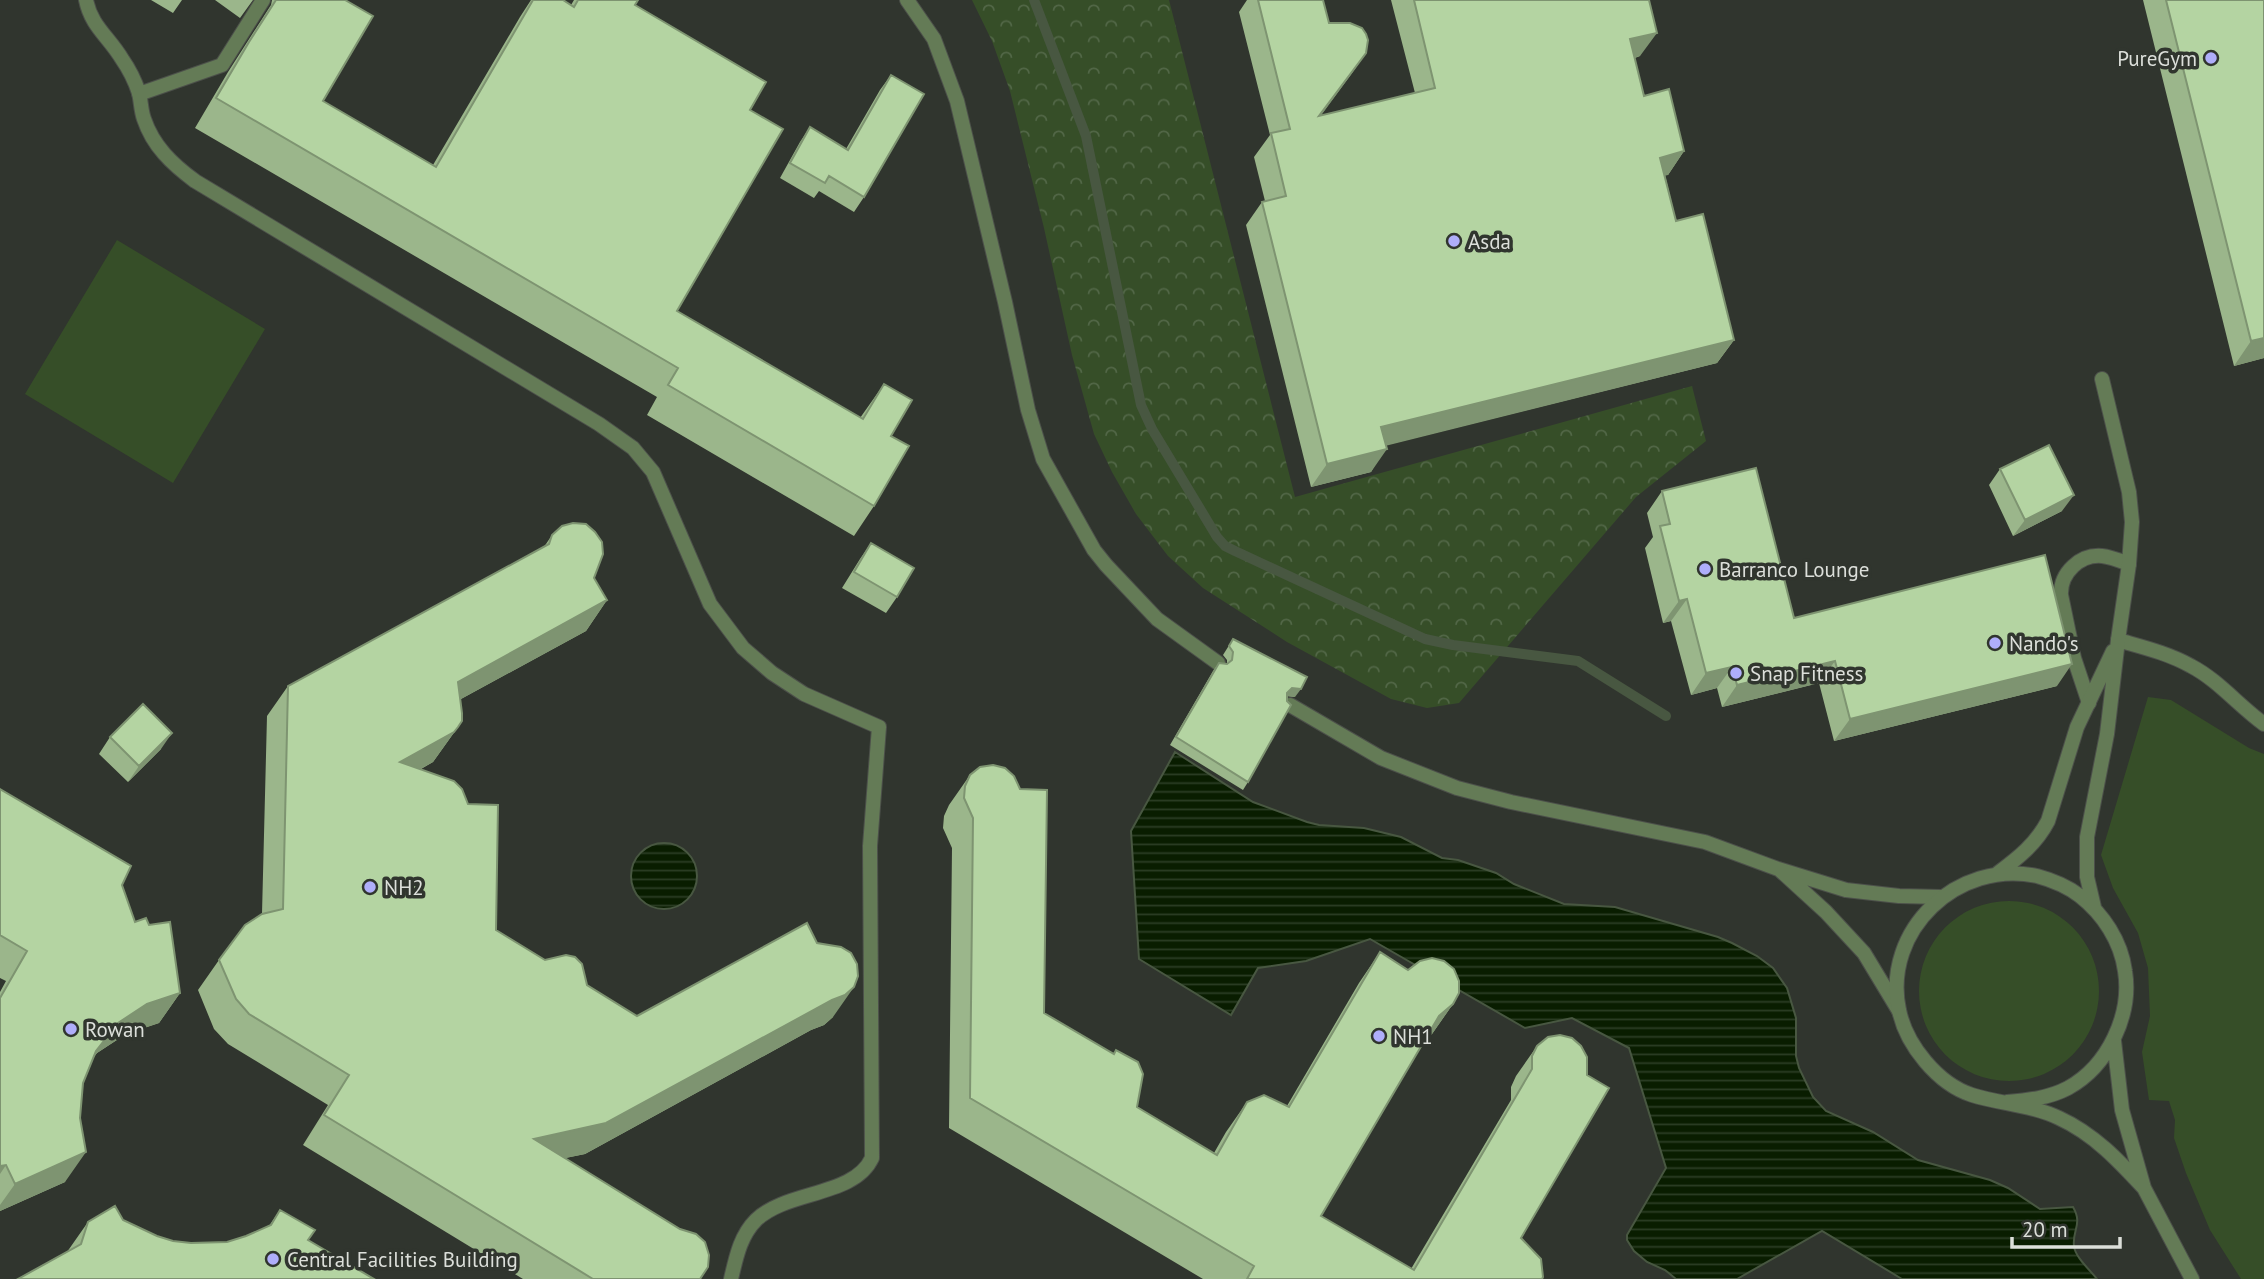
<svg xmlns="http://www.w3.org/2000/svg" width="2264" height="1279" font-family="'PT Sans',sans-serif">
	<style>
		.green { fill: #364e28 }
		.forest { fill: url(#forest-crowns) }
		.water { fill: url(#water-rules); stroke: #485741; stroke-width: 2 }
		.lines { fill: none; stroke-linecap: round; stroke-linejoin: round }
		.stream { stroke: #485741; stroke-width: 10 }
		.service-casing { stroke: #4c504a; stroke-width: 16 }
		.minor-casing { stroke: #4c504a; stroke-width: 16 }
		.service { stroke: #647b56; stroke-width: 14 }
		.minor { stroke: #647b56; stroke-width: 14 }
		.wall { fill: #9bb68b }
		.shaded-wall { fill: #7e9471 }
		.building { fill: #b4d4a2; stroke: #7e9471; stroke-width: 2 }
		.poi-dot { fill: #afaefa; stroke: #30352e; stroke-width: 2.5 }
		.labels { text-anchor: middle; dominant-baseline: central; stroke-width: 7; stroke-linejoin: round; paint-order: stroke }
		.poi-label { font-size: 21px; fill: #dcdfda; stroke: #30352e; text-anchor: start }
	</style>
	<defs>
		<pattern id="forest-crowns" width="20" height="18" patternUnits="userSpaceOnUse" patternTransform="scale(1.75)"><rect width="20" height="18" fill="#364e28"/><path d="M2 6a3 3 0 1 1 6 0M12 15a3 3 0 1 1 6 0" fill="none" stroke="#526747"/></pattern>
		<pattern id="water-rules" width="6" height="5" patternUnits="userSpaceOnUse" patternTransform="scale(1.75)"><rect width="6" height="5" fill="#091d00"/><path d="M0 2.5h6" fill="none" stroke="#2c3d25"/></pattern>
	</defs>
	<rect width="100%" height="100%" fill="#30352e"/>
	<path class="green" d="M 117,240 L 265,329 L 173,483 L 25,394 Z
		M 2148,697 L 2171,700 L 2249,748 L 2264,754 L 2264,1279 L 2241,1279 L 2210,1230 L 2186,1173 L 2174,1138 L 2175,1120 L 2169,1101 L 2149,1100 L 2142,1052 L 2150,1016 L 2148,968 L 2138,933 L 2113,888 L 2101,855 Z
		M1919 991a90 90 0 1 1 180 0a90 90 0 1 1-180 0Z"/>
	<path class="forest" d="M 972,0 L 1169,0 L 1295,497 L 1692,386 L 1706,441 L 1636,497 L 1459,703 L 1427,708 L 1391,699 L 1287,642 L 1203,588 L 1168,556 L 1136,514 L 1112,472 L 1094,434 L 1072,355 L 1044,228 L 1010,91 L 992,41 Z"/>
	<path class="water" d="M 1175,752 L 1253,802 L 1307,822 L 1319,825 L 1364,828 L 1401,837 L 1442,858 L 1458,860 L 1496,873 L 1514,884 L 1564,904 L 1615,907 L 1718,937 L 1732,943 L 1757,956 L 1773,968 L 1787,988 L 1796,1018 L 1796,1056 L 1799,1068 L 1813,1097 L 1826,1111 L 1873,1132 L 1918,1160 L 1990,1180 L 2008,1188 L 2040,1209 L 2073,1207 C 2083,1224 2072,1230 2074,1246 C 2075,1257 2090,1270 2097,1279 L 1902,1279 L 1822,1231 L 1737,1279 L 1676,1279 L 1665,1270 L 1647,1262 L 1634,1251 L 1627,1240 L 1627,1235 L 1666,1168 L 1629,1048 L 1572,1018 L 1525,1028 L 1370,939 L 1306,961 L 1258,968 L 1231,1015 L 1139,959 L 1131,831 Z
		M631 876a33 33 0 1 1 66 0a33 33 0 1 1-66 0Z"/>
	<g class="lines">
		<path class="stream" d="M 1034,0 L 1086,136 L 1141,405 L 1152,429 L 1217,537 L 1225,546 L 1235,551 L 1425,639 L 1453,645 L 1578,661 L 1666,716"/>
		<g class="service-casing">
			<path id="service" d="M 86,0 C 91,26 109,37 122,59 C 129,69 135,81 139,93 C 141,101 141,111 144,119 C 153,146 172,164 195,181 L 599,424 L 633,448 L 653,472 L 710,604 L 743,648 L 772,673 L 804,694 L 879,727 L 870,846 L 872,1158 C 854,1197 787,1190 756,1220 C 740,1236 736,1258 731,1279
				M 907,0 L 934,39 L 957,101 L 1005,302 L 1028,410 L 1043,459 L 1094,550 L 1106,565 L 1157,619 L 1218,663
				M 139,94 L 222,65 L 263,0
				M 2118,640 C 2142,647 2168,653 2191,666 C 2218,680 2239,706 2264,724
				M 2089,703 L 2074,658 L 2061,595 C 2060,573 2080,554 2102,556 C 2111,557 2121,561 2129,564
				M 1290,705 L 1381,758 L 1457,788 L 1511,802 L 1705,842 L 1778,869 L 1846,890 L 1899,896 L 1942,897
				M 1781,871 L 1826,912 L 1864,953 L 1899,1011"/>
		</g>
		<g class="minor-casing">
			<path id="minor" d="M 1998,873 C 2018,858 2036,844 2048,821 L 2077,727 L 2113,651
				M 2094,907 L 2087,877 L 2087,837 L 2107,734 L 2118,640 L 2129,564 L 2132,522 L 2129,492 L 2102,379
				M 2114,1041 L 2122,1110 L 2144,1188 L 2192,1279
				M 2007,1102 C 2029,1100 2049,1098 2068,1088 C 2108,1066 2132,1015 2125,971 C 2121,941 2103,914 2080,896 C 2067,886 2052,880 2037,876 C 1958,859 1882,930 1899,1010 C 1906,1045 1938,1084 1972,1095 C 2001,1104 2032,1105 2059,1118 C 2094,1134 2119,1161 2144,1188"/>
		</g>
		<use href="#service" class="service"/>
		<use href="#minor" class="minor"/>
	</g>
	<path class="wall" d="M 151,0 L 182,0 L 173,13 Z
		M 215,0 L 253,0 L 240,18 Z
		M 272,0 L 345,0 L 323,101 L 433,165 L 520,17 L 531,0 L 563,0 L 571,5 L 574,0 L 638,0 L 635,5 L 750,110 L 677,311 L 860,418 L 884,384 L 891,436 L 874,506 L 854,536 L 647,415 L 657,397 L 195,128 L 228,72 L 271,5 Z
		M 1247,0 L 1323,0 L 1329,23 L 1366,53 L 1320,116 L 1415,93 L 1391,0 L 1649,0 L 1640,56 L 1635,58 L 1644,96 L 1684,151 L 1668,175 L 1665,175 L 1676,221 L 1734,340 L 1717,363 L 1386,445 L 1371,472 L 1311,487 L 1246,225 L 1262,202 L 1265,201 L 1254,157 L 1270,135 L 1239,12 Z
		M 2143,0 L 2264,0 L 2264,358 L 2234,366 Z
		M 891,75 L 864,197 L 854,212 L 819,191 L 814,198 L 780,178 L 800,142 L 810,127 L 846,149 L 880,90 Z
		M 2000,469 L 2062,511 L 2013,536 L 1989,485 Z
		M 1662,491 L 1794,618 L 2057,686 L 1834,741 L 1819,683 L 1722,707 L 1717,688 L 1691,695 L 1671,621 L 1663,623 L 1645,548 L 1653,537 L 1647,513 Z
		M 552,535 L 594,578 L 607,600 L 586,631 L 461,699 L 458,727 L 433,762 L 421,769 L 496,930 L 637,1016 L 833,1017 L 824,1025 L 811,1030 L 585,1154 L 565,1158 L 701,1279 L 523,1279 L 303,1145 L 328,1105 L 228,1044 L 214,1029 L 198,990 L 219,960 L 262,914 L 267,716 L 288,686 L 544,547 Z
		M 871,543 L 897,597 L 886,613 L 842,588 L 860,559 Z
		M 1233,639 L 1295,697 L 1287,696 L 1248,782 L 1243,790 L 1170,745 L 1213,671 L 1219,663 L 1227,664 L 1227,660 L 1223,655 Z
		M 110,737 L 161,749 L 128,782 L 99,754 Z
		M 970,775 L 1044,1013 L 1137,1107 L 1214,1153 L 1226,1132 L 1247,1102 L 1287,1106 L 1359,983 L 1380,952 L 1453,1004 L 1432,1034 L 1424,1041 L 1321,1216 L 1411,1269 L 1511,1100 L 1511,1087 L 1516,1076 L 1537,1046 L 1521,1238 L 1542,1279 L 1203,1279 L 949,1128 L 952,848 L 943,828 L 944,816 L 949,805 Z
		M 0,789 L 122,885 L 135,922 L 149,925 L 180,993 L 159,1023 L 126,1034 L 97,1053 L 93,1058 L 83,1083 L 65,1182 L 0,1211 L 0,992 L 6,981 L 0,978 Z
		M 280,1210 L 308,1240 L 67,1252 L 88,1222 L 157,1236 L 173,1241 L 191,1243 L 227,1242 L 246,1236 L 269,1226 Z"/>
	<path class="shaded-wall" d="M 1657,33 L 1640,56 L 1614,63 L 1630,39 Z
		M 1366,53 L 1350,76 L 1303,140 L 1319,116 Z
		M 1684,151 L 1668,175 L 1644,181 L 1660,158 Z
		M 2264,338 L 2264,358 L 2234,366 L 2251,341 Z
		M 1734,340 L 1717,363 L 1365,451 L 1381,427 Z
		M 1387,449 L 1371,472 L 1311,487 L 1327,464 Z
		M 2074,495 L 2062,511 L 2013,536 L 2025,520 Z
		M 1687,599 L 1671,621 L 1663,623 L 1679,601 Z
		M 607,600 L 586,631 L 437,712 L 458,682 Z
		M 1835,661 L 1819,683 L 1722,707 L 1737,685 Z
		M 2072,664 L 2057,686 L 1834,741 L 1850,719 Z
		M 1732,667 L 1717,688 L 1691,695 L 1706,673 Z
		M 1292,688 L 1301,689 L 1295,697 L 1286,696 L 1287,693 Z
		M 458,727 L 433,762 L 379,792 L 400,762 Z
		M 172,733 L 161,749 L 128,782 L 139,766 Z
		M 854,987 L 833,1017 L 824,1025 L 811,1030 L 585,1154 L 513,1169 L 534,1139 Z
		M 180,993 L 159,1023 L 126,1034 L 97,1053 L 75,1081 L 96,1051 L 118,1023 L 147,1004 Z
		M 1453,1004 L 1432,1034 L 1418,1046 L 1439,1016 Z
		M 86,1152 L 65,1182 L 0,1211 L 0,1205 L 15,1184 Z
		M 6,1165 L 0,1174 L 0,1166 Z"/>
	<path class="building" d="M 276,0 L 345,0 L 373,16 L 323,101 L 436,167 L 533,0 L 563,0 L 574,7 L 578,0 L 638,0 L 635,5 L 766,82 L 750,110 L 783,129 L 677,311 L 863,419 L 884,384 L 912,400 L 891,436 L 909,446 L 874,506 L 668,385 L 678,368 L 216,98 L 249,42 Z
		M 1258,0 L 1323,0 L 1329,23 L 1350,23 L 1362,28 L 1366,34 L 1368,40 L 1366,53 L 1319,116 L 1435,88 L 1414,0 L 1649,0 L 1657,33 L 1630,39 L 1644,96 L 1669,89 L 1684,151 L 1660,158 L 1676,221 L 1703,214 L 1734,340 L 1381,427 L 1387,449 L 1327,464 L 1262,202 L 1286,196 L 1271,133 L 1290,129 Z
		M 2166,0 L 2264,0 L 2264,338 L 2251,341 Z
		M 891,75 L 924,94 L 864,197 L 829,176 L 825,183 L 790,163 L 810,127 L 848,150 Z
		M 2049,445 L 2074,495 L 2025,520 L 2000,469 Z
		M 1756,468 L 1794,618 L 2045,555 L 2072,664 L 1850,719 L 1835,661 L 1737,685 L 1732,667 L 1706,673 L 1687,599 L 1679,601 L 1660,526 L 1670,524 L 1662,491 Z
		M 573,523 L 586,524 L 595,532 L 602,542 L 603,554 L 594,578 L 607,600 L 458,682 L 462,713 L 462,721 L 458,727 L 454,732 L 400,762 L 454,781 L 462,789 L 468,804 L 498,805 L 496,930 L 545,960 L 566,955 L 575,957 L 582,964 L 587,985 L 637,1016 L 807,923 L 817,943 L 841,947 L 851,953 L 857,964 L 858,976 L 854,987 L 845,995 L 832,1000 L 606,1123 L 534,1139 L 680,1229 L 696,1234 L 705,1242 L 709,1255 L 708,1267 L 700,1279 L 593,1279 L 324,1115 L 349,1075 L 249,1014 L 236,999 L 219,960 L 245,925 L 262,914 L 283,909 L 288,686 L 549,544 L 552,535 L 562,526 Z
		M 871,543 L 914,568 L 897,597 L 854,572 Z
		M 1233,639 L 1307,677 L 1301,689 L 1292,688 L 1287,693 L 1287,701 L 1291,705 L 1248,782 L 1176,737 L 1219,663 L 1227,664 L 1232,660 L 1233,652 L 1229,646 Z
		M 143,704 L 172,733 L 139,766 L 110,737 Z
		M 993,765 L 1005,768 L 1014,776 L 1020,789 L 1047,790 L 1044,1013 L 1114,1054 L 1116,1050 L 1138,1062 L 1143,1074 L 1137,1107 L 1217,1155 L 1247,1102 L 1264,1095 L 1289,1107 L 1380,952 L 1408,970 L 1420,961 L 1432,958 L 1444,961 L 1454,969 L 1459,981 L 1459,993 L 1453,1004 L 1439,1016 L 1321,1216 L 1414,1270 L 1532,1069 L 1532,1056 L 1537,1046 L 1548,1037 L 1560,1035 L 1572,1038 L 1581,1046 L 1587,1057 L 1587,1075 L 1609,1088 L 1521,1238 L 1541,1259 L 1543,1277 L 1542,1279 L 1247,1279 L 1254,1266 L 970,1098 L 973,818 L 964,798 L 965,786 L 970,775 L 980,767 Z
		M 0,789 L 131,866 L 122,885 L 135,922 L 146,918 L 149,925 L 170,922 L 180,993 L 147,1004 L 118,1023 L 96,1051 L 83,1083 L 80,1118 L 86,1152 L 15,1184 L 6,1165 L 0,1166 L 0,998 L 27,951 L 0,935 Z
		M 115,1206 L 123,1220 L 157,1236 L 173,1241 L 191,1243 L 227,1242 L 246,1236 L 271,1225 L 280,1210 L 315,1230 L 308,1240 L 374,1279 L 18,1279 L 81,1244 L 88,1222 Z"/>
	<g class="poi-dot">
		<circle cx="2211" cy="58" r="7"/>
		<circle cx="1454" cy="241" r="7"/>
		<circle cx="1705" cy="569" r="7"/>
		<circle cx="1995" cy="643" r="7"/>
		<circle cx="1736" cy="673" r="7"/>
		<circle cx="370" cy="887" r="7"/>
		<circle cx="71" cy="1029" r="7"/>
		<circle cx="1379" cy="1036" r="7"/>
		<circle cx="273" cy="1259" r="7"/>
	</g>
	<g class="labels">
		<g class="poi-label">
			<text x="2197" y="58" text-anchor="end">PureGym</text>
			<text x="1468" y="241">Asda</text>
			<text x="1719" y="569">Barranco Lounge</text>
			<text x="2009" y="643">Nando's</text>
			<text x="1750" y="673">Snap Fitness</text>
			<text x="384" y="887">NH2</text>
			<text x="85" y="1029">Rowan</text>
			<text x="1393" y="1036">NH1</text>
			<text x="287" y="1259">Central Facilities Building</text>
		</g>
	</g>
	<path d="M2012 1237v10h108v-10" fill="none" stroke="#dcdfda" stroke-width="3.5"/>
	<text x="2022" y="1237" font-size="21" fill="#dcdfda" stroke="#30352e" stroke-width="5" paint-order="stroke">20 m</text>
</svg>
